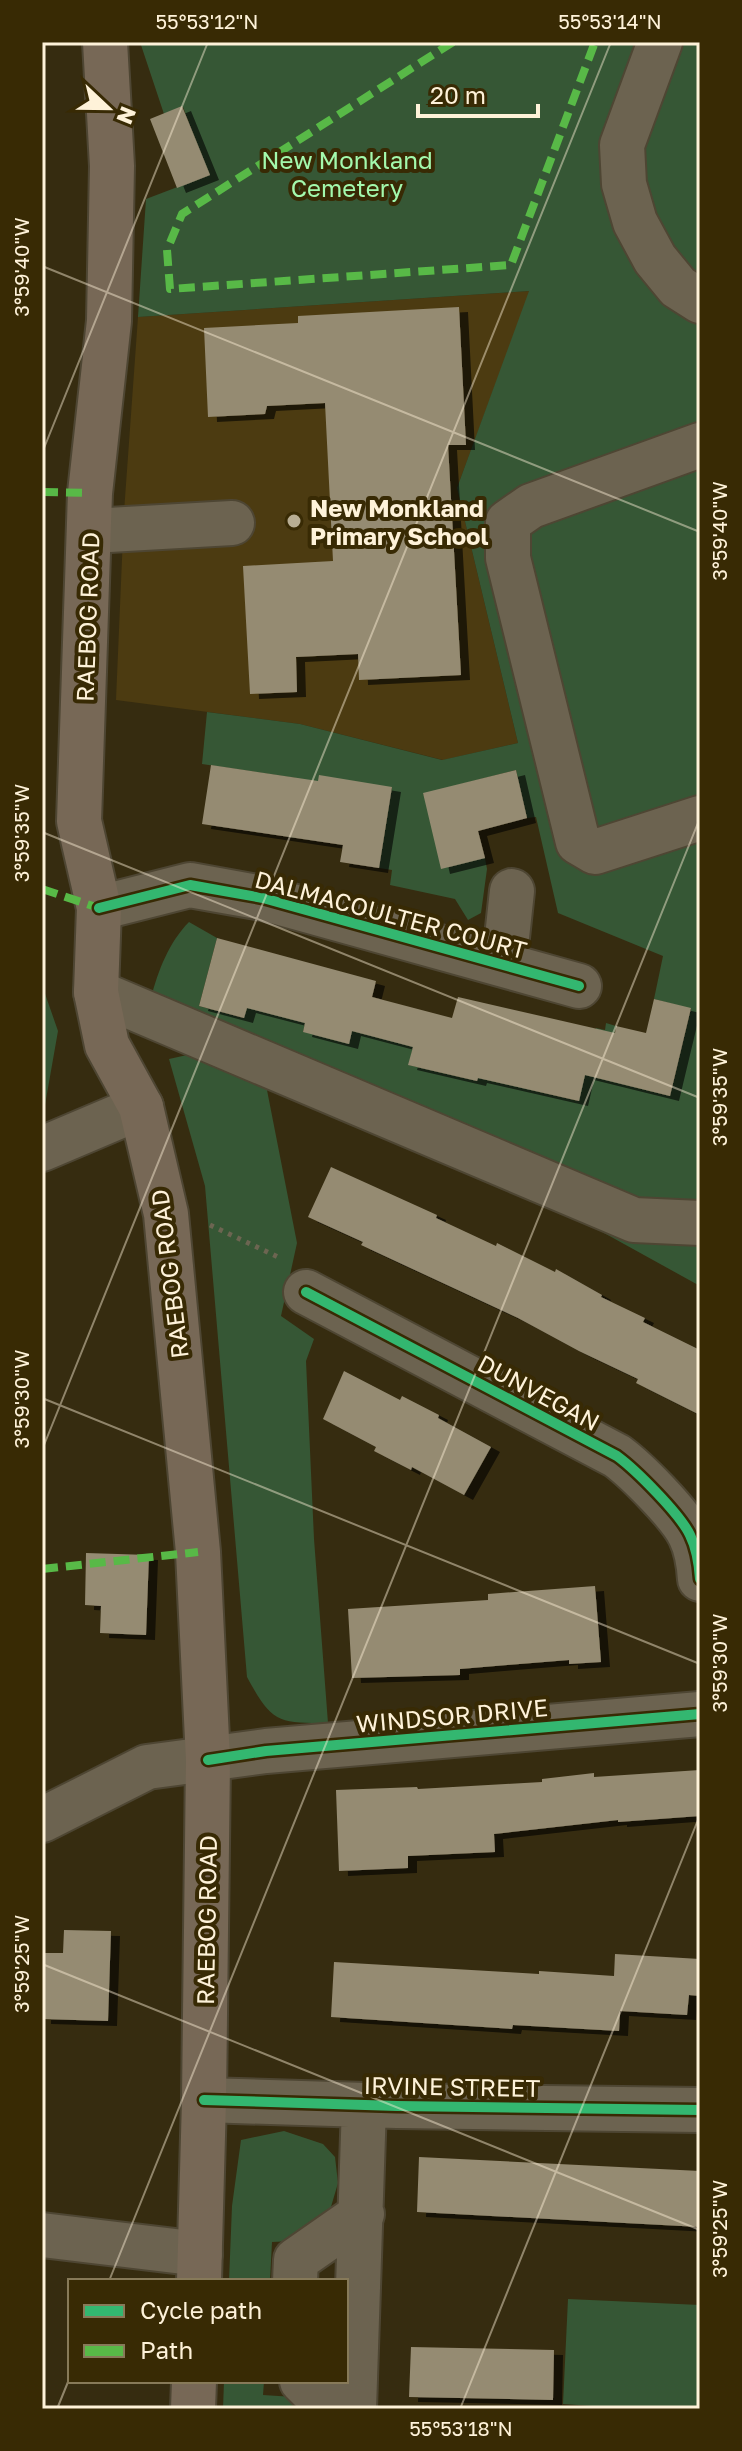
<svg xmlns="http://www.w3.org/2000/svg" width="742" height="2451" font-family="'Golos Text',sans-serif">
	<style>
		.built { fill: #4c3b11 }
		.green { fill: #365735 }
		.building { fill: #958b72; filter: url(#shadow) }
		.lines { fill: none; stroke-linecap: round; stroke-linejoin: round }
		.minor-casing { stroke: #4e4633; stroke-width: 48 }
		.major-casing { stroke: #4e4633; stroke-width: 48 }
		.path { stroke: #6c6551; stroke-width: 5; stroke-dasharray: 4 6; stroke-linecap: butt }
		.minor { stroke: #6c6350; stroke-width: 44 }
		.major { stroke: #776856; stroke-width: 44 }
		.quiet { stroke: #58b947; stroke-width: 8; stroke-dasharray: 16 8; stroke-linecap: butt }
		.cycleway-casing { stroke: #382a04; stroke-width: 15 }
		.cycleway { stroke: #33b770; stroke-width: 10 }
		.ticks { fill: none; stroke: #fef2d9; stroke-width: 2; stroke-opacity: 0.45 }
		.poi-dot { fill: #b8ad93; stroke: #382a04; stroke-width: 3 }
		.labels { text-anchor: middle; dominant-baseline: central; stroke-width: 8; stroke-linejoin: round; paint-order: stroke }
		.park-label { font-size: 24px; fill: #a3f9ad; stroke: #382a04 }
		.poi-label { font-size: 24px; font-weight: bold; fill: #fef2d9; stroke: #382a04; text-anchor: start }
		.street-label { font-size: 24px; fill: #fef2d9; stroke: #382a04 }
		.neatline { fill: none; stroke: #fef2d9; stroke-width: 3 }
		.ticks-label { font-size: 20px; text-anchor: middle; fill: #fef2d9 }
	</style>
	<defs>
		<filter id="shadow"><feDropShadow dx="9" dy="5" stdDeviation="0" flood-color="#0009"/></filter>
	</defs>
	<rect width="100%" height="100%" fill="#362c10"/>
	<path class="built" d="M 530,291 L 457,488 L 518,743 L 443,760 L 300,724 L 116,700 L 124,512 L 138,317 Z"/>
	<path class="green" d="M 140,42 L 700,42 L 700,1286 L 548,1202 L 151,998 C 158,971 169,942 189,922 L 217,938 L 199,1006 L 243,1018 L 247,1008 L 320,966 L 303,1032 L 352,1031 L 420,1017 L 409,1065 L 477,1081 L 495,1006 L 532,1090 L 578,1101 L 596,1028 L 605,1030 L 606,1023 L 616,1026 L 603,1079 L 670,1096 L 691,1009 L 654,999 L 663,956 L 558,913 L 536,817 L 527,818 L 516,770 L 423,794 L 485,858 L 487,869 L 481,913 L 468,920 L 455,899 L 390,885 L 392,870 L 379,868 L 392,787 L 311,826 L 300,825 L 298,838 L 287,837 L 296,778 L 202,764 L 207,712 L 300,724 L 442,760 L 518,743 L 457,488 L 529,291 L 138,317 L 146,199 L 209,175 L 183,107 L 164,114 Z
		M 42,985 L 58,1031 L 45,1105 L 42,1106 Z
		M 196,1053 L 266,1085 L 297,1243 L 281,1316 L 314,1339 L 306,1361 L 314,1539 L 328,1723 C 277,1723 272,1723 247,1677 L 205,1186 L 169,1059 Z
		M 284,2131 L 323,2144 L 335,2157 L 338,2183 L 328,2217 L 293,2241 L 272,2242 L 270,2281 L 229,2281 L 232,2206 L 241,2140 Z
		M 568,2299 L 700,2305 L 700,2409 L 636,2409 L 563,2404 Z
		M 224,2381 L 264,2381 L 263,2395 L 294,2397 L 309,2409 L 223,2409 Z"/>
	<path class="building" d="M 182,106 L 210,175 L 177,188 L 150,119 Z
		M 459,307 L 466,445 L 448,445 L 461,675 L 359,680 L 358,654 L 296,657 L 297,692 L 250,694 L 243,566 L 333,561 L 325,403 L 267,406 L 265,414 L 208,417 L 204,328 L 298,323 L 298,316 Z
		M 211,765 L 318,781 L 319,775 L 392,787 L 379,868 L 340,862 L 343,845 L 202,824 Z
		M 516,770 L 527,818 L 478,831 L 485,858 L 441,869 L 423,793 Z
		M 217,938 L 376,981 L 372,997 L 452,1018 L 458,997 L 615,1033 L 616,1026 L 646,1033 L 654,999 L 691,1008 L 670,1096 L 585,1075 L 579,1101 L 478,1078 L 477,1081 L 408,1065 L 413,1047 L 352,1031 L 349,1044 L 303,1032 L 305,1023 L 247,1008 L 244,1018 L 199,1006 Z
		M 331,1167 L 437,1215 L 436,1218 L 496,1246 L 497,1243 L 555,1272 L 556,1269 L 602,1295 L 601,1297 L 645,1318 L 643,1322 L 700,1350 L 700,1415 L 636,1383 L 638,1379 L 579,1351 L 518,1318 L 361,1245 L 363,1242 L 308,1217 Z
		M 344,1371 L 400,1400 L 402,1396 L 439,1415 L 438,1418 L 491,1447 L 464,1495 L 412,1467 L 411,1470 L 374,1451 L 376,1447 L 323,1419 Z
		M 86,1553 L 149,1555 L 146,1635 L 100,1633 L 101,1606 L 85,1605 Z
		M 595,1586 L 601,1662 L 569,1664 L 569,1660 L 460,1669 L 460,1675 L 352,1678 L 348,1609 L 488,1600 L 488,1594 Z
		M 700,1770 L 700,1816 L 618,1822 L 618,1820 L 494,1834 L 495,1852 L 408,1856 L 408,1868 L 339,1871 L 336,1790 L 417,1787 L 418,1789 L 542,1782 L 542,1779 L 594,1773 L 594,1777 Z
		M 64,1930 L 111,1931 L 108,2021 L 42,2019 L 42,1953 L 63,1953 Z
		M 615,1954 L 700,1959 L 700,1996 L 689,1995 L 687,2015 L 620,2011 L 619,2031 L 513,2025 L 512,2029 L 331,2017 L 334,1962 L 539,1974 L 539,1971 L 614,1976 Z
		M 419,2157 L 700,2171 L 700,2227 L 417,2212 Z
		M 411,2347 L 554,2350 L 553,2400 L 409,2397 Z"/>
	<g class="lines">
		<g class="minor-casing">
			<path id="minor" d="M 660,42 L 622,145 L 624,184 L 635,222 L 655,259 L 678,287 L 700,301
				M 700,445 L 531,506 L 508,522 L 508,558 L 578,842 L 595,852 L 700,818
				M 91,531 L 232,523
				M 99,908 L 190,885 L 263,898 L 579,986
				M 504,965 L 512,891
				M 96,992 L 634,1220 L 700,1223
				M 42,1149 L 141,1107
				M 306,1292 L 617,1456 C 636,1470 680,1514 690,1535 C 697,1549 699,1564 700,1579
				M 42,1820 L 147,1767 L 266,1751 L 700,1714
				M 204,2100 L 397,2106 L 700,2110
				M 42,2235 L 200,2254
				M 295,2281 L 296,2260 L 362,2214
				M 302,2381 L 330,2409
				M 354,2409 L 364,2105"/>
		</g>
		<g class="major-casing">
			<path id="major" d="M 105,42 L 112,166 L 109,321 L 90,493 L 79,821 L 99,908 L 96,992 L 107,1045 L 141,1107 L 166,1214 L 198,1552 L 208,1760 L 204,2100 L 199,2281
				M 193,2409 L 194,2381"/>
		</g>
		<path class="path" d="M 210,1225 L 280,1258"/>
		<use href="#minor" class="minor"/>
		<use href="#major" class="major"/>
		<path class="quiet" d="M 453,42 L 182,214 L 167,250 L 170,289 L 511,265 L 595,42
			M 42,492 L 90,493
			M 42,889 L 99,908
			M 42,1569 L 198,1552"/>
		<g class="cycleway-casing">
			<path id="cycleway" d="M 99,908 L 190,885 L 263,898 L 579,986
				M 306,1292 L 617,1456 C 636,1470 680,1514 690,1535 C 697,1549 699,1564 700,1579
				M 208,1760 L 266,1751 L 700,1714
				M 204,2100 L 397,2106 L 700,2110"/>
		</g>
		<use href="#cycleway" class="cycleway"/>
	</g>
	<path class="ticks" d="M 42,266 L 700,532M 42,453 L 208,42M 42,832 L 700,1098M 42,1398 L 700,1664M 42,1450 L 611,42M 42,1964 L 700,2230M 109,2281 L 700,818M 57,2409 L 70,2377M 460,2409 L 700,1815"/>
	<circle class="poi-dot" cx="294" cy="521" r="8"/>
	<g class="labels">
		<g class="park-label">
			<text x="347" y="159">New Monkland<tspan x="347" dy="28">Cemetery</tspan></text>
		</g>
		<g class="poi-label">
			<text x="310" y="507">New Monkland<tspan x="310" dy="28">Primary School</tspan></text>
		</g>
		<g class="street-label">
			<text transform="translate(87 617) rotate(-88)">RAEBOG ROAD</text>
			<text transform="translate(391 914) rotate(15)">DALMACOULTER COURT</text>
			<text transform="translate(169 1274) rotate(-97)">RAEBOG ROAD</text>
			<text transform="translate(539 1392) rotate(28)">DUNVEGAN</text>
			<text transform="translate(452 1715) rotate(-5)">WINDSOR DRIVE</text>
			<text transform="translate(206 1920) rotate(-89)">RAEBOG ROAD</text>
			<text transform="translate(452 2086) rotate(1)">IRVINE STREET</text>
		</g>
	</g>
	<rect width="742" height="2451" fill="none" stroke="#382a04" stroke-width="88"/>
	<rect x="68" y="2279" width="280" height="104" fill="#382a04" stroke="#877a59" stroke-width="2"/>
	<rect x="84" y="2305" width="40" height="12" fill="#33b770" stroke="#877a59" stroke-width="2"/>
	<text x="140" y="2319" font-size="24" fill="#fef2d9">Cycle path</text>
	<rect x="84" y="2345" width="40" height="12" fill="#58b947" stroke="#877a59" stroke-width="2"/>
	<text x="140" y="2359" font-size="24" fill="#fef2d9">Path</text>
	<g transform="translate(108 108) rotate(112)" stroke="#382a04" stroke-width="6" paint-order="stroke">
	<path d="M0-6L14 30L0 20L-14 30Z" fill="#fef2d9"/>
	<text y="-12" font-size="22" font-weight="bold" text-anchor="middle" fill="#fef2d9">N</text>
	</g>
	<path d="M418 104v12h120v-12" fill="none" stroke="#fef2d9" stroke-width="4"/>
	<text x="430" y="104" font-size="24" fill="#fef2d9" stroke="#382a04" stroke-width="6" paint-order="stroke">20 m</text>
	<rect x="44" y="44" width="654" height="2363" class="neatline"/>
	<g class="ticks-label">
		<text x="207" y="29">55°53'12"N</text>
		<text x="610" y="29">55°53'14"N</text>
		<text transform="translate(22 267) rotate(-90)" y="7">3°59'40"W</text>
		<text transform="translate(720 531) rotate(-90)" y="7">3°59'40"W</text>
		<text transform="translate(22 833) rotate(-90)" y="7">3°59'35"W</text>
		<text transform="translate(720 1097) rotate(-90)" y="7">3°59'35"W</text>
		<text transform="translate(22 1399) rotate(-90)" y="7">3°59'30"W</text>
		<text transform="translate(720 1663) rotate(-90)" y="7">3°59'30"W</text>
		<text transform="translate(22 1964) rotate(-90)" y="7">3°59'25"W</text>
		<text transform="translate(720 2229) rotate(-90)" y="7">3°59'25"W</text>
		<text x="461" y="2436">55°53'18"N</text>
	</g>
</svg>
